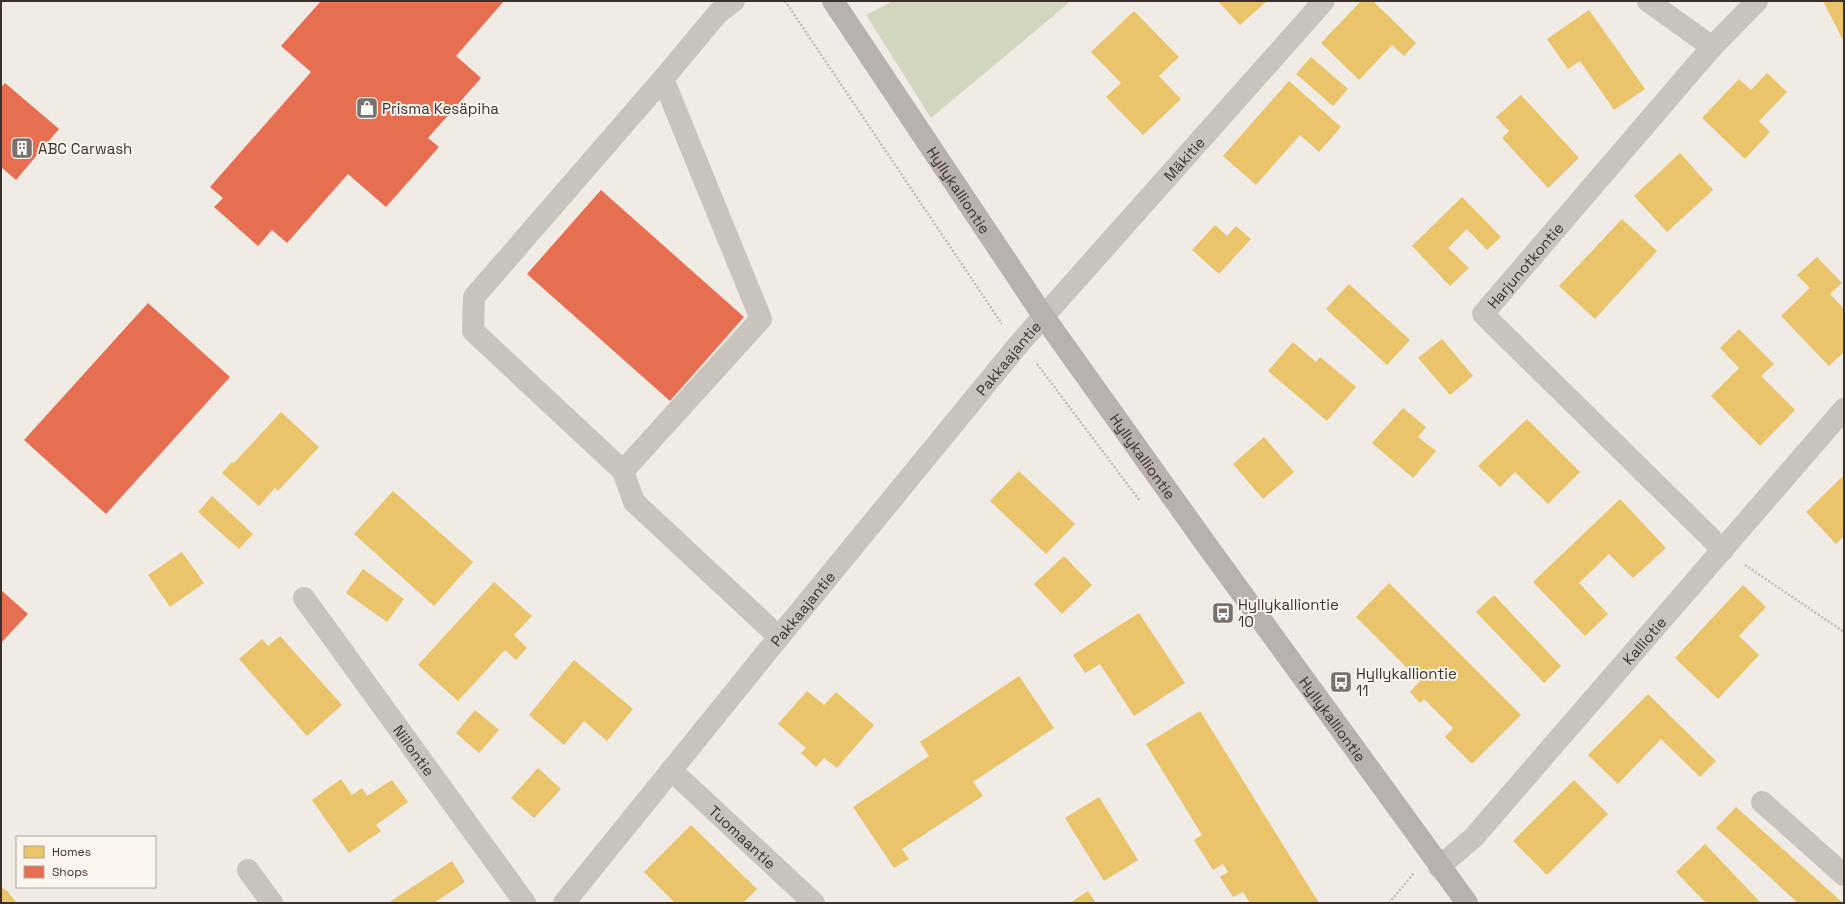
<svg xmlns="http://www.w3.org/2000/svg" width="1845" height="904" font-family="'Space Grotesk',sans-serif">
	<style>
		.green { fill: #d1d6bf }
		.homes { fill: #e9c46a }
		.shops { fill: #e76f51 }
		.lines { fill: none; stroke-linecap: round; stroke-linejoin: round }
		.path { stroke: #c2bbb6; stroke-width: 2.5; stroke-dasharray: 2 2; stroke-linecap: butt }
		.minor { stroke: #c9c3be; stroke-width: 22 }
		.major { stroke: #b8b1ad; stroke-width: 22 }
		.labels { text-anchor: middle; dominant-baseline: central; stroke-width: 4; stroke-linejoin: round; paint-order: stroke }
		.poi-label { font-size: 15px; fill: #3b302b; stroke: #fbf5ee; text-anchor: start }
		.street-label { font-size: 15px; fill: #3b302b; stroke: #fbf5ee }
	</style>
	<rect width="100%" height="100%" fill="#f0ebe5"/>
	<path class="green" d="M 893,1 L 1071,1 L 931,118 L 866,15 Z"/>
	<path class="homes" d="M 1218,1 L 1267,1 L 1240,25 Z
		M 1361,1 L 1373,1 L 1416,43 L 1404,56 L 1392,45 L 1359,80 L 1321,43 Z
		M 1823,1 L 1844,1 L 1844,42 Z
		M 1589,10 L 1645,89 L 1614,110 L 1580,61 L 1568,69 L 1547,39 Z
		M 1134,11 L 1179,57 L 1159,76 L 1181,99 L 1143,135 L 1106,97 L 1121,83 L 1091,52 Z
		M 1311,57 L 1348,89 L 1333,106 L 1296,74 Z
		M 1767,73 L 1787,92 L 1759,121 L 1770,132 L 1745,159 L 1702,118 L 1739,79 L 1751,90 Z
		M 1289,81 L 1341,127 L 1319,152 L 1300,135 L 1256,185 L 1223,156 Z
		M 1521,95 L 1579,158 L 1548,188 L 1502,138 L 1509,131 L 1496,117 Z
		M 1680,153 L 1713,190 L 1667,232 L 1634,196 Z
		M 1462,197 L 1501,237 L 1487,250 L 1467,229 L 1448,248 L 1469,268 L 1450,286 L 1412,246 Z
		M 1622,219 L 1657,251 L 1595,319 L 1559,286 Z
		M 1215,225 L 1227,236 L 1236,226 L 1251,239 L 1219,274 L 1192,250 Z
		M 1817,257 L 1842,283 L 1830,294 L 1844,309 L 1844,352 L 1829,366 L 1781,316 L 1810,288 L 1797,275 Z
		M 1349,284 L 1410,340 L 1387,365 L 1326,309 Z
		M 1739,329 L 1774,364 L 1761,376 L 1795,410 L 1760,446 L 1711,396 L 1739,368 L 1720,348 Z
		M 1442,339 L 1473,376 L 1450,395 L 1418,358 Z
		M 1293,342 L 1316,362 L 1320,357 L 1356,387 L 1327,421 L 1268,371 Z
		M 1403,408 L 1426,427 L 1418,437 L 1436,451 L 1413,478 L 1372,443 Z
		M 281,412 L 319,447 L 278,491 L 275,488 L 259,506 L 222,473 L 232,462 L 234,463 Z
		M 1527,419 L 1580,472 L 1548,504 L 1515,472 L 1500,487 L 1478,466 Z
		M 1264,437 L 1294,472 L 1263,499 L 1233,464 Z
		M 1019,471 L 1075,524 L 1046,554 L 990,501 Z
		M 1844,475 L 1844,536 L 1836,544 L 1806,512 Z
		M 393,491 L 473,562 L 434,606 L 354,534 Z
		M 212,496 L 253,534 L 239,549 L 198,512 Z
		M 1620,499 L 1666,548 L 1633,578 L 1609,554 L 1579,583 L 1608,614 L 1585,636 L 1533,582 Z
		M 182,552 L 204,583 L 170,607 L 148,575 Z
		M 1064,556 L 1092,585 L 1062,614 L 1034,584 Z
		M 363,569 L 404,599 L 387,622 L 346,593 Z
		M 494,582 L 532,616 L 514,635 L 527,648 L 516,660 L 505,650 L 458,701 L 418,665 Z
		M 1389,583 L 1521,715 L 1472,764 L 1445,737 L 1453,728 L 1424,699 L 1420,703 L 1410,692 L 1420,681 L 1356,617 Z
		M 1743,585 L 1766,607 L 1739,636 L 1759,655 L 1718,699 L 1675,658 Z
		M 1494,595 L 1561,666 L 1544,683 L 1476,612 Z
		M 1139,613 L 1185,683 L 1134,716 L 1100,664 L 1085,673 L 1073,655 Z
		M 280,636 L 342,705 L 307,736 L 239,659 L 262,639 L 268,646 Z
		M 574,660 L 633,709 L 607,741 L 584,721 L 564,745 L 529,715 Z
		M 1019,676 L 1054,728 L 973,782 L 983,796 L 902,849 L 909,859 L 894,868 L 853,807 L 929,756 L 920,742 Z
		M 807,691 L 824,705 L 836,692 L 874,725 L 837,768 L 824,758 L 816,767 L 801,753 L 806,748 L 778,724 Z
		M 1648,694 L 1716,761 L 1700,777 L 1661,739 L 1618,784 L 1588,755 Z
		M 475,710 L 499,730 L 479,753 L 456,733 Z
		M 1200,711 L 1319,903 L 1250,903 L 1243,892 L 1233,897 L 1220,877 L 1228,872 L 1223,864 L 1213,870 L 1194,840 L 1202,835 L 1146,744 Z
		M 538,768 L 561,789 L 534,818 L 511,798 Z
		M 341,779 L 352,795 L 362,788 L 367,796 L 392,780 L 408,802 L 376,825 L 381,831 L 349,853 L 312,800 Z
		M 1574,780 L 1608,814 L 1547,875 L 1513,841 Z
		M 1099,797 L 1138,860 L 1104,881 L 1065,818 Z
		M 1736,807 L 1843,903 L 1798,903 L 1716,828 Z
		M 691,825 L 757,889 L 743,903 L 690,902 L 675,903 L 644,872 Z
		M 1705,844 L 1761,903 L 1706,903 L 1676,872 Z
		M 452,861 L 465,882 L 434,903 L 388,903 Z
		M 1,887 L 7,891 L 17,903 L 1,903 Z
		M 1088,891 L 1096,903 L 1070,903 Z"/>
	<path class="shops" d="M 321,1 L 504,1 L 456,56 L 481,78 L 428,138 L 439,147 L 386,207 L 348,174 L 287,243 L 272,230 L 258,246 L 214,207 L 223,198 L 210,187 L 311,72 L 281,46 Z
		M 5,83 L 59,129 L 16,180 L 1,167 L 1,87 Z
		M 601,190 L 744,317 L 670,401 L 527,274 Z
		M 148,303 L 230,377 L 106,514 L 24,440 Z
		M 1,590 L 28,614 L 1,643 Z"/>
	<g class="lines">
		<path class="path" d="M 785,1 L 1002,324
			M 1037,364 L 1140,501
			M 1745,565 L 1844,632
			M 1389,903 L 1414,873"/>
		<g class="minor">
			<path d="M 734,1 L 718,13 L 663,79 L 761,319 L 623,471 L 634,502 L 779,637"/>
			<path d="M 1648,1 L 1712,47"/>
			<path d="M 623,471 L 473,331 L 474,297 L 663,79"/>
			<path id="s1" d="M 1723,550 L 1483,314 L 1712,47 L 1757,1"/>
			<path id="s2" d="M 304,598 L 525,903"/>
			<path id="s3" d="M 671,770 L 814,903"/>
			<path d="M 1762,802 L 1844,875"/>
			<path id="s4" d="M 1439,867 L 1474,837 L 1844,409"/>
			<path d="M 248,870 L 272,903"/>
			<path id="s5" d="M 564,903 L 779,637 L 1019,344 L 1324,1"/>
		</g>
		<path class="major" id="s6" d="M 833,1 L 1044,317 L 1203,540 L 1467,903"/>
	</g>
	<defs>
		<g id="shop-square" transform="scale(1.15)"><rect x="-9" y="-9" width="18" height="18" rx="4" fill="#7a716c" stroke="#fbf5ee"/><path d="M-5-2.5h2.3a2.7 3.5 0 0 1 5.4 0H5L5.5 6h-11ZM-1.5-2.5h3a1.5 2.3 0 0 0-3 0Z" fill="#fff"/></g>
		<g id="building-square" transform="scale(1.15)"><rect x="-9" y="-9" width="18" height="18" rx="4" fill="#7a716c" stroke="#fbf5ee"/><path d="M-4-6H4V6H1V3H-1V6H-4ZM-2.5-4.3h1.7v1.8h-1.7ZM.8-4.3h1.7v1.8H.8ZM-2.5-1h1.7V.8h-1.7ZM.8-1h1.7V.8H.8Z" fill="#fff"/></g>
		<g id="bus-square" transform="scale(1.15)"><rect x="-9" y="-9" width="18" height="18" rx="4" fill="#7a716c" stroke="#fbf5ee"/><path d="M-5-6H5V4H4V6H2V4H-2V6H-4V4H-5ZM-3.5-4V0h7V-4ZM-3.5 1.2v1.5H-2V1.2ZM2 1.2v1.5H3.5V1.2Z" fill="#fff"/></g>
	</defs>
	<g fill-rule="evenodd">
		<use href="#shop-square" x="367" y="108"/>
		<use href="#building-square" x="22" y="148"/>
		<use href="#bus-square" x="1223" y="613"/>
		<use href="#bus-square" x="1341" y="682"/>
	</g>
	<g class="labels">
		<g class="poi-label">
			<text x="382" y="108">Prisma Kesäpiha</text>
			<text x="38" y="148">ABC Carwash</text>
			<text x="1238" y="604">Hyllykalliontie<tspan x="1238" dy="17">10</tspan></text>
			<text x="1356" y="673">Hyllykalliontie<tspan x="1356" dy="17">11</tspan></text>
		</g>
		<g class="street-label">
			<text stroke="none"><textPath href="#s5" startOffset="969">Mäkitie</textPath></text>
			<text stroke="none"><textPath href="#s6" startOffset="227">Hyllykalliontie</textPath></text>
			<text stroke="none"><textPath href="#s1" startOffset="401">Harjunotkontie</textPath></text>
			<text stroke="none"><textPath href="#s5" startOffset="703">Pakkaajantie</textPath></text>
			<text stroke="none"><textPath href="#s6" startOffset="551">Hyllykalliontie</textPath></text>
			<text stroke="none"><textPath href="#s5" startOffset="379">Pakkaajantie</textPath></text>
			<text stroke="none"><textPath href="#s4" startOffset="306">Kalliotie</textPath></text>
			<text stroke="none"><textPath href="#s6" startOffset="875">Hyllykalliontie</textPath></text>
			<text stroke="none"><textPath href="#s2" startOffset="188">Niilontie</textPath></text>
			<text stroke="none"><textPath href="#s3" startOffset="98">Tuomaantie</textPath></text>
		</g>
	</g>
	<rect width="1845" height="904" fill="none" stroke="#3b302b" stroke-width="4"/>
	<rect x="16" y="836" width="140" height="52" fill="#fbf5ee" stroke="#aea6a0"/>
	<rect x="24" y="846" width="20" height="12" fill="#e9c46a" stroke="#aea6a0"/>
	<text x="52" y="856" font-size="12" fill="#3b302b">Homes</text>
	<rect x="24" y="866" width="20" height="12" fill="#e76f51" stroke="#aea6a0"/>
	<text x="52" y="876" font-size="12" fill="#3b302b">Shops</text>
</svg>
